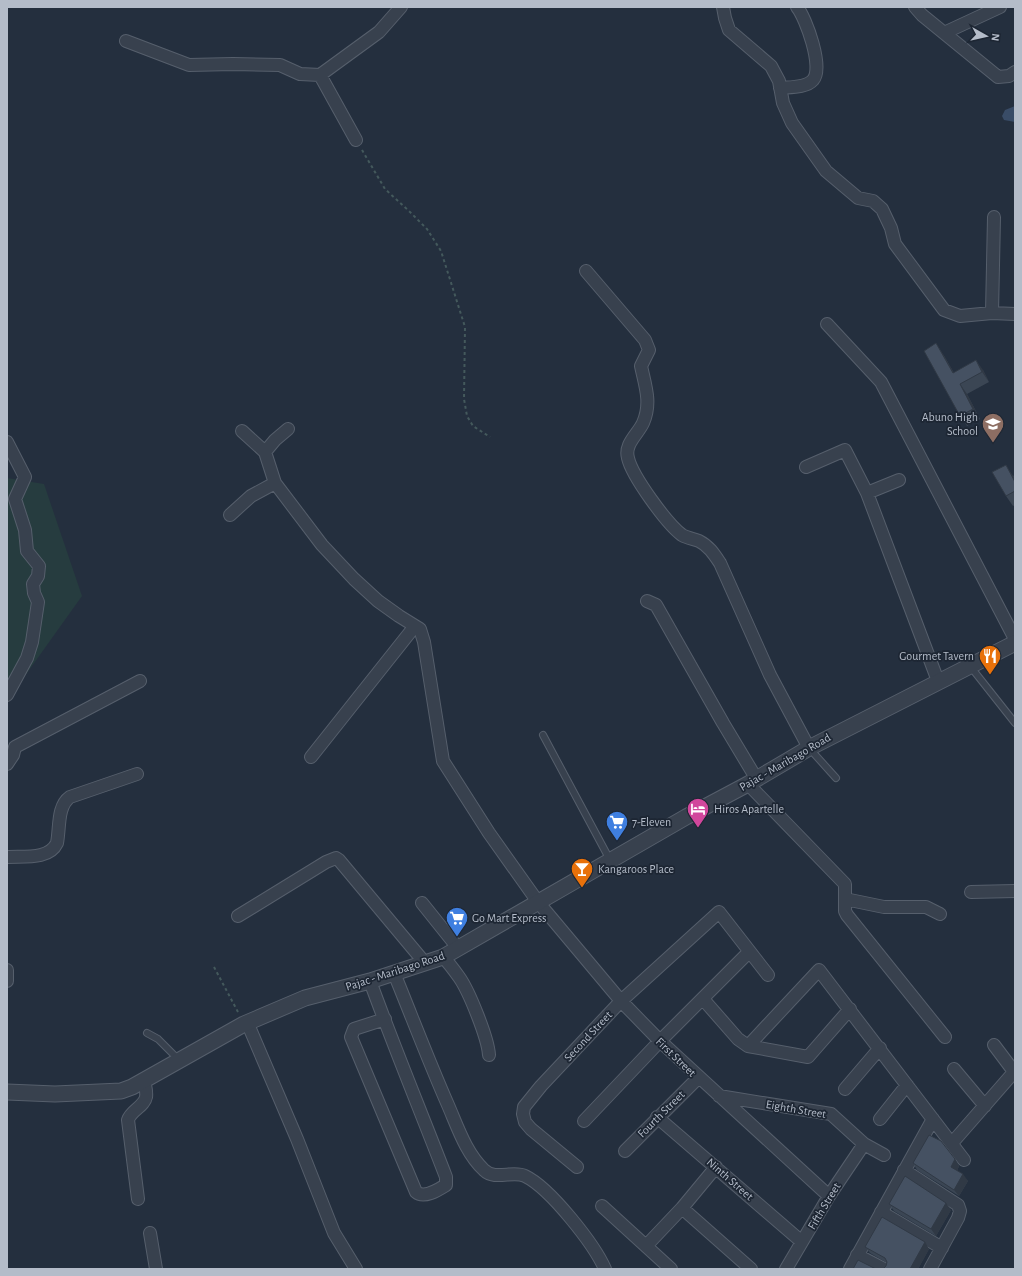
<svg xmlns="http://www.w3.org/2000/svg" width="1022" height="1276" font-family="'Alegreya Sans',sans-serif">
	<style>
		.green { fill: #263c3f }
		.water { fill: #394c67 }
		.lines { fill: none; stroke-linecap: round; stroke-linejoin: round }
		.service-casing { stroke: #565f6c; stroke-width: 8 }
		.minor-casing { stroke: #565f6c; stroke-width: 14 }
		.tertiary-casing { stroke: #565f6c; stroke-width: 17 }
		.path { stroke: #44595c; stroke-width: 2; stroke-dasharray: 3 3; stroke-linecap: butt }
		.service { stroke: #38414e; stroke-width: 6 }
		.minor { stroke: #38414e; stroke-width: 12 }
		.tertiary { stroke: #38414e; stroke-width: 15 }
		.wall { fill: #3b4654 }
		.shaded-wall { fill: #303945 }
		.building { fill: #455162; stroke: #303945 }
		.labels { text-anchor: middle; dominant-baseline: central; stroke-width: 3.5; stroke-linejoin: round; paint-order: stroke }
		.poi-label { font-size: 12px; fill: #b4bcc9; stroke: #1d2633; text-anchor: start }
		.street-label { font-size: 12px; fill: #b4bcc9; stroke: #1d2633 }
	</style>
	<rect width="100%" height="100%" fill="#242f3e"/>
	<path class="green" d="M 7,478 L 44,484 L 82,596 L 7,701 Z"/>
	<path class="water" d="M 1015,101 L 1015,122 L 1004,120 L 1002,116 L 1005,110 L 1015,106 Z"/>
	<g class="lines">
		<g class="service-casing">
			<path id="service" d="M 970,666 L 1015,723
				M 543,735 L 610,860
				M 809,748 L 836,778
				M 147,1033 L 158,1039 L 179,1060"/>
		</g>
		<g class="minor-casing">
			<path id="minor" d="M 723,7 L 725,18 L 729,30 L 771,66 L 779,81 L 783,103 L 792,123 L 826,171 L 858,198 L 873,201 L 882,209 L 891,228 L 895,244 L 944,310 L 960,316 L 992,313 L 1015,314
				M 915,7 L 922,15 L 998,77 L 1009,76 L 1015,72
				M 944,33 L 1000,7
				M 126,41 L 189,65 L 233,64 L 280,65 L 300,74 L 320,75 L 379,32 L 401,7
				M 320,75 L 356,140
				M 780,88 C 790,87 806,88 813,80 C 824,68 806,18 797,7
				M 586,271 L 645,340 L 649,350 L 641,366 C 645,385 652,403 643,423 C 638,434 624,444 628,458 C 632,476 667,524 682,535 C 687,538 694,539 699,541 C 709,546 714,554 720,563 L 770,675 L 809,748
				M 992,313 L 994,217
				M 827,324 L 881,382 L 1015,639
				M 242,431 L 265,452 L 275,483 L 322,545 L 354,579 L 378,601 L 399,616 L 420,629 L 424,642 L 443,761 L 489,833 L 538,902 L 621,1001 L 660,1041 L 829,1196
				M 7,442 L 25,477 L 15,499 L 25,530 L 27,551 L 39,566 L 38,576 L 33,584 L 34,593 L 38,602 L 32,642 L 27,658 L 7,695
				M 265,452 L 275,440 L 288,429
				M 806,467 L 845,450 L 867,493 L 938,681
				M 867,493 L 899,480
				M 230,515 L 251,496 L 275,483
				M 647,601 L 656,605 L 723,723 L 756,778
				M 311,757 L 415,626
				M 7,764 L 13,755 L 15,747 L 140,681
				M 748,784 L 845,884 L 845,911 L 847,915 L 945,1037
				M 7,857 C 24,856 49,860 57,843 C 60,828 57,806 70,797 L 137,774
				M 971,892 L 1015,891
				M 845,899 L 884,907 L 926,907 L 940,914
				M 422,903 L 458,948
				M 238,916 L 326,862 L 336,858 L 339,860 L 425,963
				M 443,957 C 449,963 454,970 459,977 C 469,991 488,1038 489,1055
				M 7,970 L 7,981
				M 394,973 C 412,1017 429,1062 448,1105 C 458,1128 466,1153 484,1170 C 495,1181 513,1170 525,1176 C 550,1188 594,1244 605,1269
				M 370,981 C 394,1047 421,1112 446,1177 L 446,1185 C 438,1190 424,1199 416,1192 L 351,1037 L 354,1029 L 385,1019
				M 703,999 L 738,1039 L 748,1046 L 808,1057 L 850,1009
				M 247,1022 L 297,1139 L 334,1233 L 356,1269
				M 994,1045 L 1015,1073
				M 748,1046 L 819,970 L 964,1160
				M 954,1069 L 985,1106
				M 845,1089 L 880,1048
				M 719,1096 L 831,1114 L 864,1144 L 884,1155
				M 657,1117 L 802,1242
				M 880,1119 L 907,1085
				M 584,1121 L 660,1041 L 749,952
				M 952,1143 L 1014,1072
				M 625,1151 L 698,1078
				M 577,1167 L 531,1129 L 525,1122 L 523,1114 L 524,1107 L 541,1086 L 621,1001 L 719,912 L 768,975
				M 904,1170 L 958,1205 L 960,1211 L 958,1218 L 930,1269
				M 138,1199 L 128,1120 C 131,1110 144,1107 146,1097 C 147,1092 145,1085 144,1080
				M 602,1206 L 671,1269
				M 682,1208 L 751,1269
				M 881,1212 L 942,1248
				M 150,1233 L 156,1269
				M 646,1246 L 682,1208 L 716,1167
				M 857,1255 L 884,1269
				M 786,1269 L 829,1196 L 864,1144
				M 850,1269 L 933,1119"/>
		</g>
		<g class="tertiary-casing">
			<path id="tertiary" d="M 7,1092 L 55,1094 L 121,1091 L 132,1087 L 244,1024 L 305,998 L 370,981 L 443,957 L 686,817 L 748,784 L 809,748 L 1015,643"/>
		</g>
		<path class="path" d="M 362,150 L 385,189 L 410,212 L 427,229 L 441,251 L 465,327 L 464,399 L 467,416 L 473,426 L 490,437
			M 214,967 L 238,1012"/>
		<use href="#service" class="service"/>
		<use href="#minor" class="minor"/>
		<use href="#tertiary" class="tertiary"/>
	</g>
	<path class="wall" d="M 943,354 L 954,373 L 983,370 L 989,382 L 967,394 L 980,419 L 967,426 L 960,416 Z
		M 1013,475 L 1015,479 L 1015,505 L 1013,506 L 1006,496 Z
		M 955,1159 L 959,1166 L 957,1171 L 968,1181 L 959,1196 L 917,1170 L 913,1163 Z
		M 889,1204 L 951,1210 L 936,1236 L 894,1211 Z
		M 865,1247 L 929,1249 L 918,1269 L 878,1269 L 883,1269 L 886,1266 L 887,1263 L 870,1253 Z"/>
	<path class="shaded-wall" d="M 936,343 L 943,354 L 960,383 L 953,373 Z
		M 976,360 L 983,370 L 989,382 L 982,372 Z
		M 960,384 L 967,394 L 980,419 L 973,409 Z
		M 1006,465 L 1015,479 L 1015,482 Z
		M 955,1159 L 959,1166 L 956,1174 L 951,1167 Z
		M 963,1174 L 968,1181 L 959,1196 L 954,1190 Z
		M 946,1203 L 951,1210 L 936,1236 L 931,1229 Z
		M 925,1242 L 929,1249 L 918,1269 L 910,1269 Z"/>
	<path class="building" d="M 936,343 L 953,373 L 976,360 L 982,372 L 960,384 L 973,409 L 960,416 L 924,351 Z
		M 1006,465 L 1015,482 L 1015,491 L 1006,496 L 992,472 Z
		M 929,1135 L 941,1141 L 955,1159 L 951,1167 L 963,1174 L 954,1190 L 913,1163 Z
		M 905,1176 L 946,1203 L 931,1229 L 889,1204 Z
		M 882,1217 L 925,1242 L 910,1269 L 878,1269 L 883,1269 L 886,1266 L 887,1262 L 885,1258 L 865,1247 Z
		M 858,1260 L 876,1269 L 853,1269 Z"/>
	<defs>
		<g id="school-pin" transform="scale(1.15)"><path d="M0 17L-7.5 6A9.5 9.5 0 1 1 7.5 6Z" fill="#8d6e63" stroke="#1d2633"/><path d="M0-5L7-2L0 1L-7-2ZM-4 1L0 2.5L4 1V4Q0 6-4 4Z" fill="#fff"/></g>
		<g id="restaurant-pin" transform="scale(1.15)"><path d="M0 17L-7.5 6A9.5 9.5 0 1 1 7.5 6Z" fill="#e8710a" stroke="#1d2633"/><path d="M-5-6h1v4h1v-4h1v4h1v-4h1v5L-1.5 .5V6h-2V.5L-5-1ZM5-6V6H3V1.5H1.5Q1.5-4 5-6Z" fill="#fff"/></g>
		<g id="hotel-pin" transform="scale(1.15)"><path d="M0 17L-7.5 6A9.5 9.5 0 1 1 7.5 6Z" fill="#d1479c" stroke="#1d2633"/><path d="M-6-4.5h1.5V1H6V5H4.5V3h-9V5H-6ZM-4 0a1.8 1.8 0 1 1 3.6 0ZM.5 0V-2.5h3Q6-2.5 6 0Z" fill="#fff"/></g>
		<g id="supermarket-pin" transform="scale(1.15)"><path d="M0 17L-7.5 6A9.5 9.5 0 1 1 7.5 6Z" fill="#3f7fe0" stroke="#1d2633"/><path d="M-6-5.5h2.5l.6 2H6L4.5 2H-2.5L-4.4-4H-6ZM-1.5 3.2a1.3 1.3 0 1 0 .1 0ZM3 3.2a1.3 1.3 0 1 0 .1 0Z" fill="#fff"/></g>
		<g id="bar-pin" transform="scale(1.15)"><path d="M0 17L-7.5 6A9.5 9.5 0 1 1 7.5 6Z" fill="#e8710a" stroke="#1d2633"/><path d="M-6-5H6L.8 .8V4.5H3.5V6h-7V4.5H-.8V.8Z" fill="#fff"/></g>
	</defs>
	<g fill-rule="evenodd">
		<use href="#school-pin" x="993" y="424"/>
		<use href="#restaurant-pin" x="990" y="656"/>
		<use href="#hotel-pin" x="698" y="809"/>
		<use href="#supermarket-pin" x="617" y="822"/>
		<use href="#bar-pin" x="582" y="869"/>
		<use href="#supermarket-pin" x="457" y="918"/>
	</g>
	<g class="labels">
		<g class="poi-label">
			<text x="978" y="417" text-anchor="end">Abuno High<tspan x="978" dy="14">School</tspan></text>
			<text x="974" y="656" text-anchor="end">Gourmet Tavern</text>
			<text x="714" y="809">Hiros Apartelle</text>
			<text x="632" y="822">7-Eleven</text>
			<text x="598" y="869">Kangaroos Place</text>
			<text x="472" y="918">Go Mart Express</text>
		</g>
		<g class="street-label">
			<text transform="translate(785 762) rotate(-30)">Pajac - Maribago Road</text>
			<text transform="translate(395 971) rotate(-18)">Pajac - Maribago Road</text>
			<text transform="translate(588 1036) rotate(-47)">Second Street</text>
			<text transform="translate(676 1057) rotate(44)">First Street</text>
			<text transform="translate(796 1109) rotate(10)">Eighth Street</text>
			<text transform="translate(661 1114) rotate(-45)">Fourth Street</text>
			<text transform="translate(730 1179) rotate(41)">Ninth Street</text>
			<text transform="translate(824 1206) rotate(-59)">Fifth Street</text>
		</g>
	</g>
	<rect width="1022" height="1276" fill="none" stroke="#b4bcc9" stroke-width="16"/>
	<g transform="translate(986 36) rotate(98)" stroke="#1d2633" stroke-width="3" paint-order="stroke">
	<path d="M0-3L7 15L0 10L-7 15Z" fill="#b4bcc9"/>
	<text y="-6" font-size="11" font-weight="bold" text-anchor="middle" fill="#b4bcc9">N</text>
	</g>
</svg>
